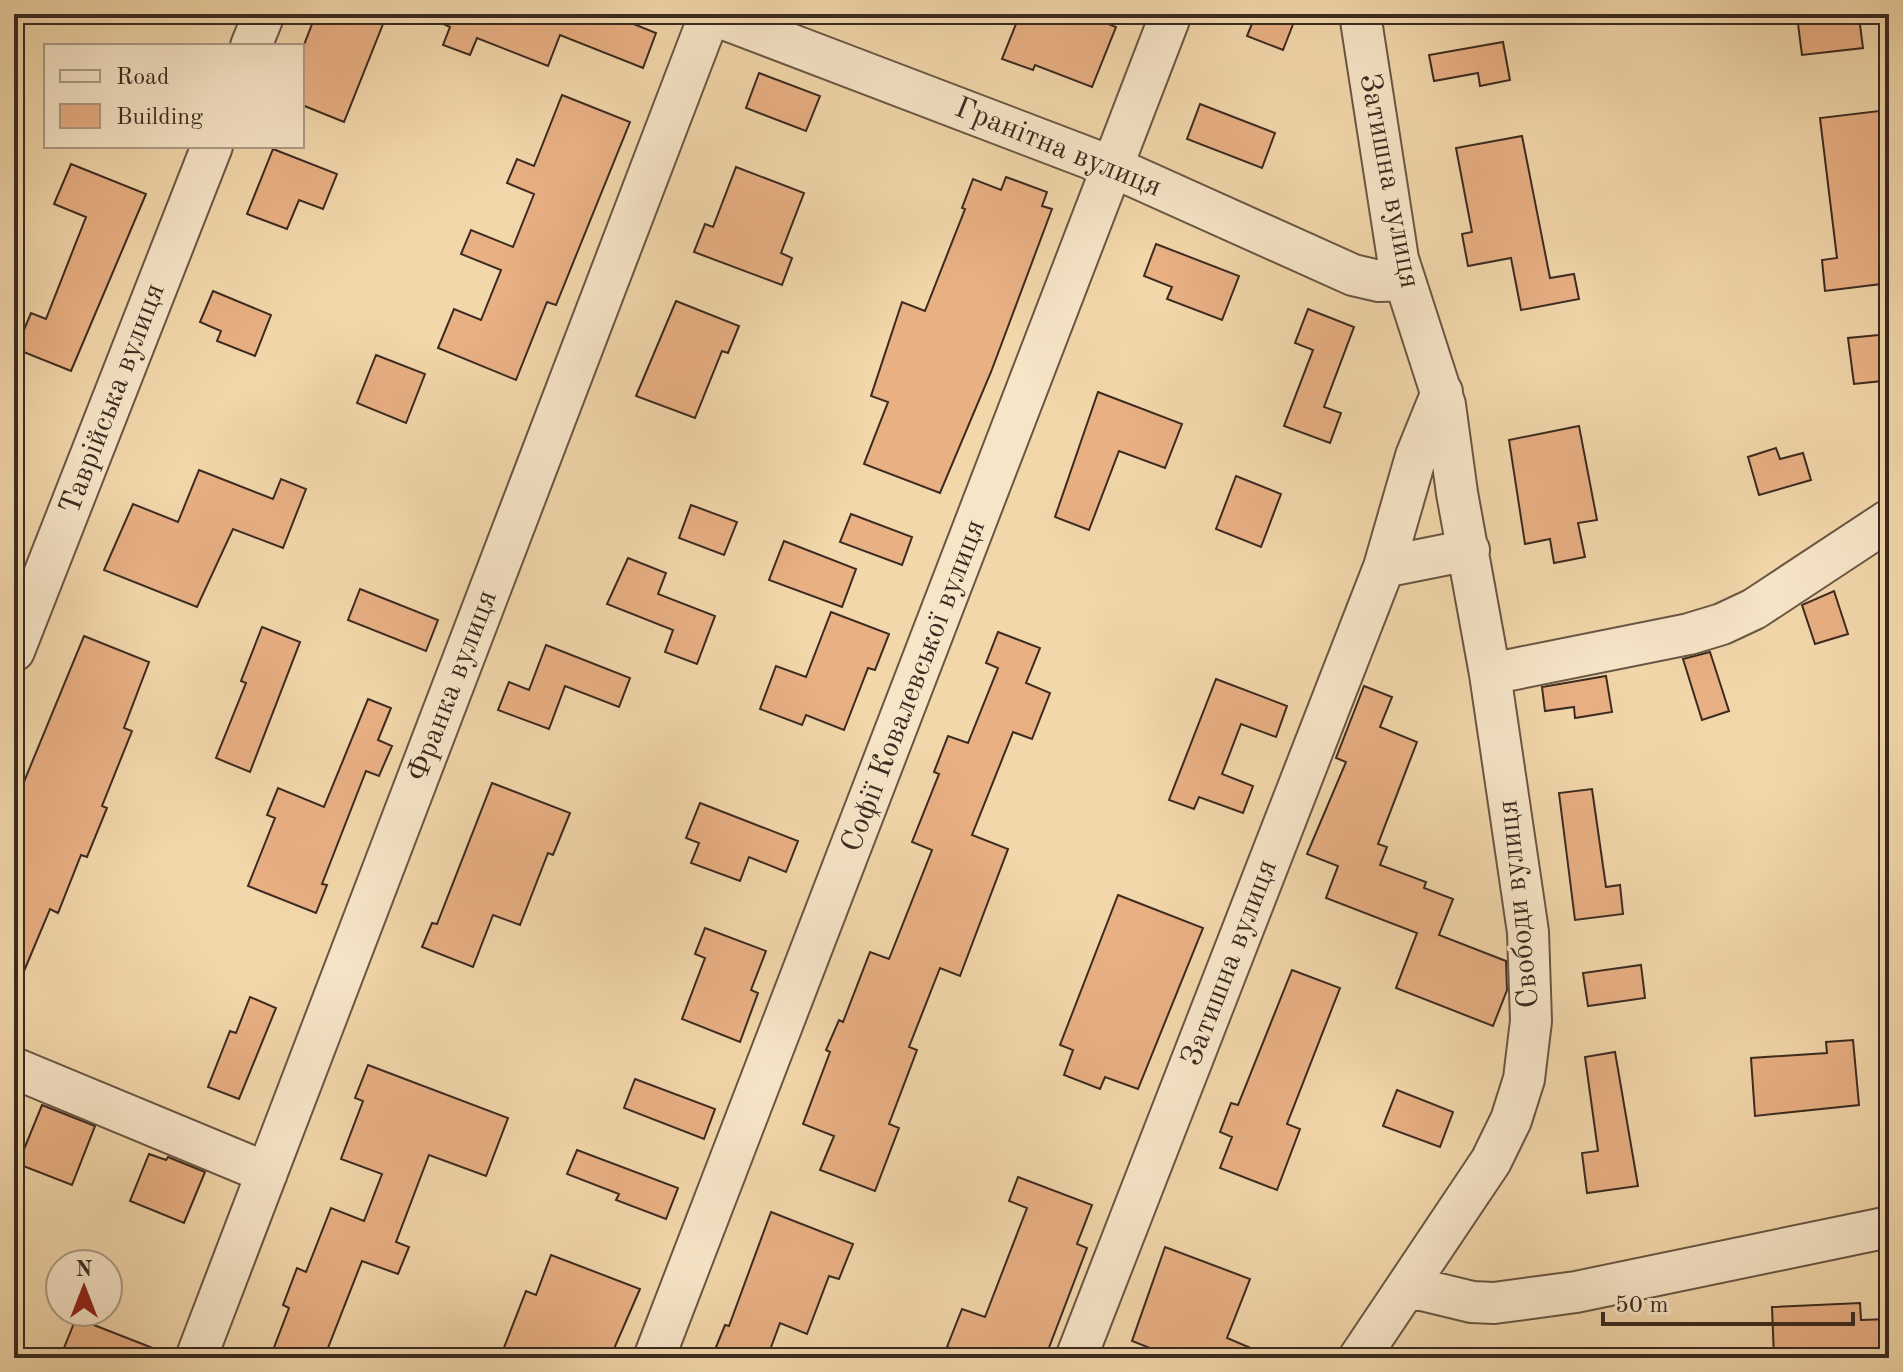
<svg xmlns="http://www.w3.org/2000/svg" width="1903" height="1372" font-family="'Old Standard TT',serif">
	<style>
		.building { fill: #e9b084; stroke: #3b2b20; stroke-width: 2 }
		.lines { fill: none; stroke-linecap: round; stroke-linejoin: round }
		.minor-casing { stroke: #695643; stroke-width: 44 }
		.minor { stroke: #f7e5c8; stroke-width: 40 }
		.labels { text-anchor: middle; dominant-baseline: central; stroke-width: 6; stroke-linejoin: round; paint-order: stroke }
		.street-label { font-size: 30px; fill: #3b2b20; stroke: #f7e5c8 }
	</style>
	<rect width="100%" height="100%" fill="#f2d7ab"/>
	<filter id="stains"><feTurbulence type="fractalNoise" baseFrequency=".0025" numOctaves="4"/><feColorMatrix values="0 0 0 0 .2 0 0 0 0 .09 0 0 0 0 .02 0 0 0 .5 -.17"/></filter>
	<radialGradient id="worn" r=".72"><stop offset=".6" stop-color="#630" stop-opacity="0"/><stop offset="1" stop-color="#630" stop-opacity=".3"/></radialGradient>
	<path class="building" d="M 316,14 L 387,14 L 344,122 L 302,105 L 302,50 Z
		M 422,14 L 609,14 L 656,33 L 643,68 L 560,35 L 548,66 L 477,38 L 470,55 L 443,45 L 450,27 Z
		M 1020,14 L 1083,14 L 1116,27 L 1092,87 L 1035,65 L 1033,70 L 1002,59 Z
		M 1256,14 L 1297,14 L 1283,50 L 1247,36 Z
		M 1859,17 L 1863,48 L 1802,55 L 1798,24 Z
		M 1503,42 L 1510,80 L 1480,86 L 1478,73 L 1434,81 L 1429,55 Z
		M 759,73 L 820,96 L 806,131 L 746,108 Z
		M 562,95 L 630,122 L 556,305 L 547,302 L 516,380 L 438,348 L 454,309 L 481,320 L 501,270 L 461,254 L 471,230 L 513,247 L 534,194 L 507,183 L 517,159 L 534,166 Z
		M 1200,104 L 1275,133 L 1262,168 L 1187,139 Z
		M 1879,111 L 1889,191 L 1889,283 L 1825,291 L 1822,260 L 1837,258 L 1820,118 Z
		M 1522,136 L 1550,278 L 1574,274 L 1579,299 L 1521,310 L 1511,258 L 1468,266 L 1462,234 L 1472,232 L 1456,148 Z
		M 273,149 L 337,174 L 323,209 L 299,200 L 287,229 L 247,214 Z
		M 71,164 L 146,194 L 71,371 L 16,349 L 31,313 L 46,319 L 86,217 L 54,204 Z
		M 736,167 L 804,193 L 781,253 L 792,258 L 782,285 L 694,252 L 705,224 L 713,227 Z
		M 1006,177 L 1047,192 L 1042,206 L 1052,209 L 991,372 L 940,493 L 864,464 L 888,402 L 871,396 L 902,302 L 925,311 L 965,209 L 962,208 L 973,179 L 1001,190 Z
		M 1156,244 L 1239,276 L 1222,320 L 1167,299 L 1172,287 L 1144,276 Z
		M 213,291 L 271,315 L 255,356 L 217,341 L 221,331 L 200,322 Z
		M 676,301 L 739,326 L 728,353 L 722,351 L 695,418 L 636,396 Z
		M 1308,309 L 1354,327 L 1324,407 L 1341,413 L 1330,443 L 1284,426 L 1313,350 L 1295,343 Z
		M 1889,334 L 1889,362 L 1880,363 L 1882,381 L 1854,384 L 1848,338 Z
		M 376,355 L 425,374 L 406,423 L 357,403 Z
		M 1098,392 L 1182,424 L 1165,468 L 1119,451 L 1089,530 L 1055,517 Z
		M 1579,426 L 1597,520 L 1578,523 L 1585,557 L 1554,563 L 1550,539 L 1525,544 L 1509,440 Z
		M 1776,448 L 1780,459 L 1803,453 L 1811,480 L 1759,495 L 1748,457 Z
		M 199,470 L 273,499 L 281,479 L 306,489 L 283,548 L 233,529 L 197,607 L 104,570 L 133,504 L 178,522 Z
		M 1236,476 L 1281,494 L 1261,547 L 1216,529 Z
		M 691,505 L 737,522 L 724,555 L 679,538 Z
		M 851,514 L 912,537 L 902,565 L 840,542 Z
		M 784,541 L 856,569 L 842,607 L 769,580 Z
		M 628,558 L 666,573 L 658,594 L 715,616 L 697,664 L 665,652 L 673,630 L 607,604 Z
		M 360,589 L 438,620 L 426,651 L 348,620 Z
		M 1834,591 L 1848,634 L 1815,644 L 1802,605 Z
		M 831,612 L 889,634 L 875,670 L 868,668 L 844,730 L 806,715 L 802,725 L 760,709 L 776,666 L 806,677 Z
		M 262,627 L 300,642 L 250,772 L 216,758 L 246,683 L 241,681 Z
		M 998,632 L 1040,648 L 1026,683 L 1050,693 L 1032,739 L 1013,732 L 972,835 L 1008,849 L 960,976 L 940,968 L 909,1047 L 917,1050 L 889,1124 L 899,1128 L 875,1191 L 820,1170 L 834,1136 L 803,1124 L 830,1052 L 826,1050 L 839,1020 L 843,1022 L 870,952 L 889,959 L 932,850 L 912,842 L 939,774 L 934,772 L 948,736 L 968,743 L 998,668 L 986,663 Z
		M 84,636 L 149,662 L 124,728 L 132,731 L 102,806 L 107,808 L 87,857 L 81,855 L 58,913 L 50,909 L 14,995 L 14,806 Z
		M 546,645 L 630,678 L 619,707 L 565,686 L 549,729 L 498,710 L 509,682 L 529,690 Z
		M 1710,652 L 1729,711 L 1702,720 L 1683,659 Z
		M 1606,676 L 1612,712 L 1575,718 L 1574,707 L 1545,711 L 1542,687 Z
		M 1216,679 L 1287,706 L 1276,737 L 1241,724 L 1222,774 L 1253,786 L 1243,813 L 1199,797 L 1194,809 L 1169,800 Z
		M 1364,686 L 1392,697 L 1380,727 L 1417,742 L 1378,844 L 1387,847 L 1380,865 L 1426,882 L 1424,888 L 1453,899 L 1439,935 L 1506,961 L 1507,990 L 1493,1026 L 1396,988 L 1417,933 L 1326,898 L 1338,866 L 1307,854 L 1346,762 L 1336,758 Z
		M 368,699 L 391,708 L 378,740 L 392,746 L 379,776 L 366,771 L 322,884 L 327,885 L 316,913 L 248,886 L 275,818 L 267,815 L 278,788 L 324,807 Z
		M 492,783 L 570,813 L 553,855 L 548,853 L 520,925 L 493,915 L 473,967 L 422,947 L 432,923 L 437,924 Z
		M 1592,789 L 1606,887 L 1620,885 L 1623,914 L 1575,920 L 1559,793 Z
		M 700,803 L 798,841 L 786,872 L 749,857 L 740,881 L 691,863 L 699,843 L 686,838 Z
		M 1118,895 L 1203,928 L 1138,1089 L 1105,1077 L 1100,1089 L 1064,1075 L 1073,1050 L 1060,1045 Z
		M 705,928 L 766,951 L 751,990 L 758,993 L 740,1042 L 682,1019 L 705,958 L 695,954 Z
		M 1641,965 L 1645,998 L 1588,1006 L 1583,973 Z
		M 1292,970 L 1340,988 L 1287,1124 L 1300,1129 L 1277,1190 L 1220,1168 L 1232,1137 L 1220,1132 L 1231,1103 L 1238,1105 Z
		M 250,997 L 276,1008 L 239,1099 L 208,1087 L 230,1031 L 236,1033 Z
		M 1853,1040 L 1859,1105 L 1755,1116 L 1751,1058 L 1827,1053 L 1826,1042 Z
		M 1615,1052 L 1638,1186 L 1587,1193 L 1582,1153 L 1598,1151 L 1585,1057 Z
		M 368,1065 L 508,1118 L 486,1176 L 429,1155 L 396,1242 L 409,1247 L 398,1274 L 362,1261 L 324,1358 L 270,1358 L 289,1308 L 283,1305 L 297,1268 L 306,1272 L 331,1208 L 364,1221 L 382,1174 L 341,1159 L 363,1101 L 355,1098 Z
		M 635,1079 L 715,1109 L 704,1139 L 624,1108 Z
		M 1397,1090 L 1453,1112 L 1440,1147 L 1383,1126 Z
		M 42,1105 L 95,1126 L 72,1185 L 18,1164 Z
		M 577,1150 L 678,1188 L 666,1219 L 616,1200 L 619,1194 L 567,1174 Z
		M 149,1154 L 166,1160 L 168,1157 L 205,1172 L 184,1223 L 130,1201 Z
		M 1018,1177 L 1092,1205 L 1077,1244 L 1087,1248 L 1045,1358 L 976,1358 L 947,1347 L 962,1309 L 985,1317 L 1027,1208 L 1009,1201 Z
		M 771,1212 L 853,1244 L 839,1279 L 829,1276 L 807,1334 L 780,1323 L 767,1358 L 729,1358 L 714,1352 L 725,1325 L 729,1326 Z
		M 1165,1247 L 1250,1279 L 1227,1338 L 1274,1358 L 1175,1358 L 1132,1341 Z
		M 551,1255 L 640,1289 L 610,1358 L 500,1358 L 526,1291 L 536,1295 Z
		M 1860,1303 L 1861,1320 L 1889,1319 L 1889,1355 L 1774,1358 L 1772,1307 Z
		M 76,1318 L 173,1356 L 173,1358 L 60,1358 Z"/>
	<g class="lines">
		<g class="minor-casing">
			<path id="minor" d="M 711,14 L 1115,168 L 1353,275 L 1379,281 L 1404,280
				M 251,46 L 264,14
				M 1442,392 L 1416,456 L 1384,567 L 1469,550
				M 14,651 L 212,146
				M 1490,674 L 1689,634 L 1722,624 L 1754,609 L 1889,520
				M 14,1068 L 267,1173
				M 1410,1287 L 1472,1302 L 1494,1303 L 1576,1292 L 1889,1227
				M 196,1358 L 710,14
				M 654,1358 L 1171,14
				M 1076,1358 L 1384,567
				M 1359,1358 L 1491,1161 L 1511,1120 L 1524,1079 L 1531,1021 L 1528,932 L 1490,674 L 1457,493 L 1445,405 L 1398,259 L 1360,14"/>
		</g>
		<use href="#minor" class="minor"/>
	</g>
	<g class="labels">
		<g class="street-label">
			<text transform="translate(1058 148) rotate(22)">Гранітна вулиця</text>
			<text transform="translate(1389 181) rotate(79)">Затишна вулиця</text>
			<text transform="translate(113 399) rotate(-69)">Таврійська вулиця</text>
			<text transform="translate(453 686) rotate(-69)">Франка вулиця</text>
			<text transform="translate(914 686) rotate(-69)">Софії Ковалевської вулиця</text>
			<text transform="translate(1519 904) rotate(-96)">Свободи вулиця</text>
			<text transform="translate(1230 963) rotate(-69)">Затишна вулиця</text>
		</g>
	</g>
	<rect width="1903" height="1372" fill="none" stroke="#f2d7ab" stroke-width="48"/>
	<rect x="16" y="16" width="1871" height="1340" fill="none" stroke="#3b2b20" stroke-width="4"/>
	<rect x="24" y="24" width="1855" height="1324" fill="none" stroke="#3b2b20" stroke-width="2"/>
	<rect x="44" y="44" width="260" height="104" fill="#f7e5c8" stroke="#ac9b85" stroke-width="2"/>
	<rect x="60" y="70" width="40" height="12" fill="#f7e5c8" stroke="#ac9b85" stroke-width="2"/>
	<text x="116" y="84" font-size="24" fill="#3b2b20">Road</text>
	<rect x="60" y="104" width="40" height="24" fill="#e9b084" stroke="#ac9b85" stroke-width="2"/>
	<text x="116" y="124" font-size="24" fill="#3b2b20">Building</text>
	<g transform="translate(84 1288)"><circle r="38" fill="#f7e5c8" stroke="#ac9b85" stroke-width="2"/>
	<path d="M0-6L14 30L0 20L-14 30Z" fill="#8f2418"/>
	<text y="-12" font-size="22" font-weight="bold" text-anchor="middle" fill="#3b2b20">N</text>
	</g>
	<path d="M1603 1312v12h250v-12" fill="none" stroke="#3b2b20" stroke-width="4"/>
	<text x="1615" y="1312" font-size="24" fill="#3b2b20" stroke="#f7e5c8" stroke-width="6" paint-order="stroke">50 m</text>
	<rect width="100%" height="100%" filter="url(#stains)"/>
	<rect width="100%" height="100%" fill="url(#worn)"/>
</svg>
